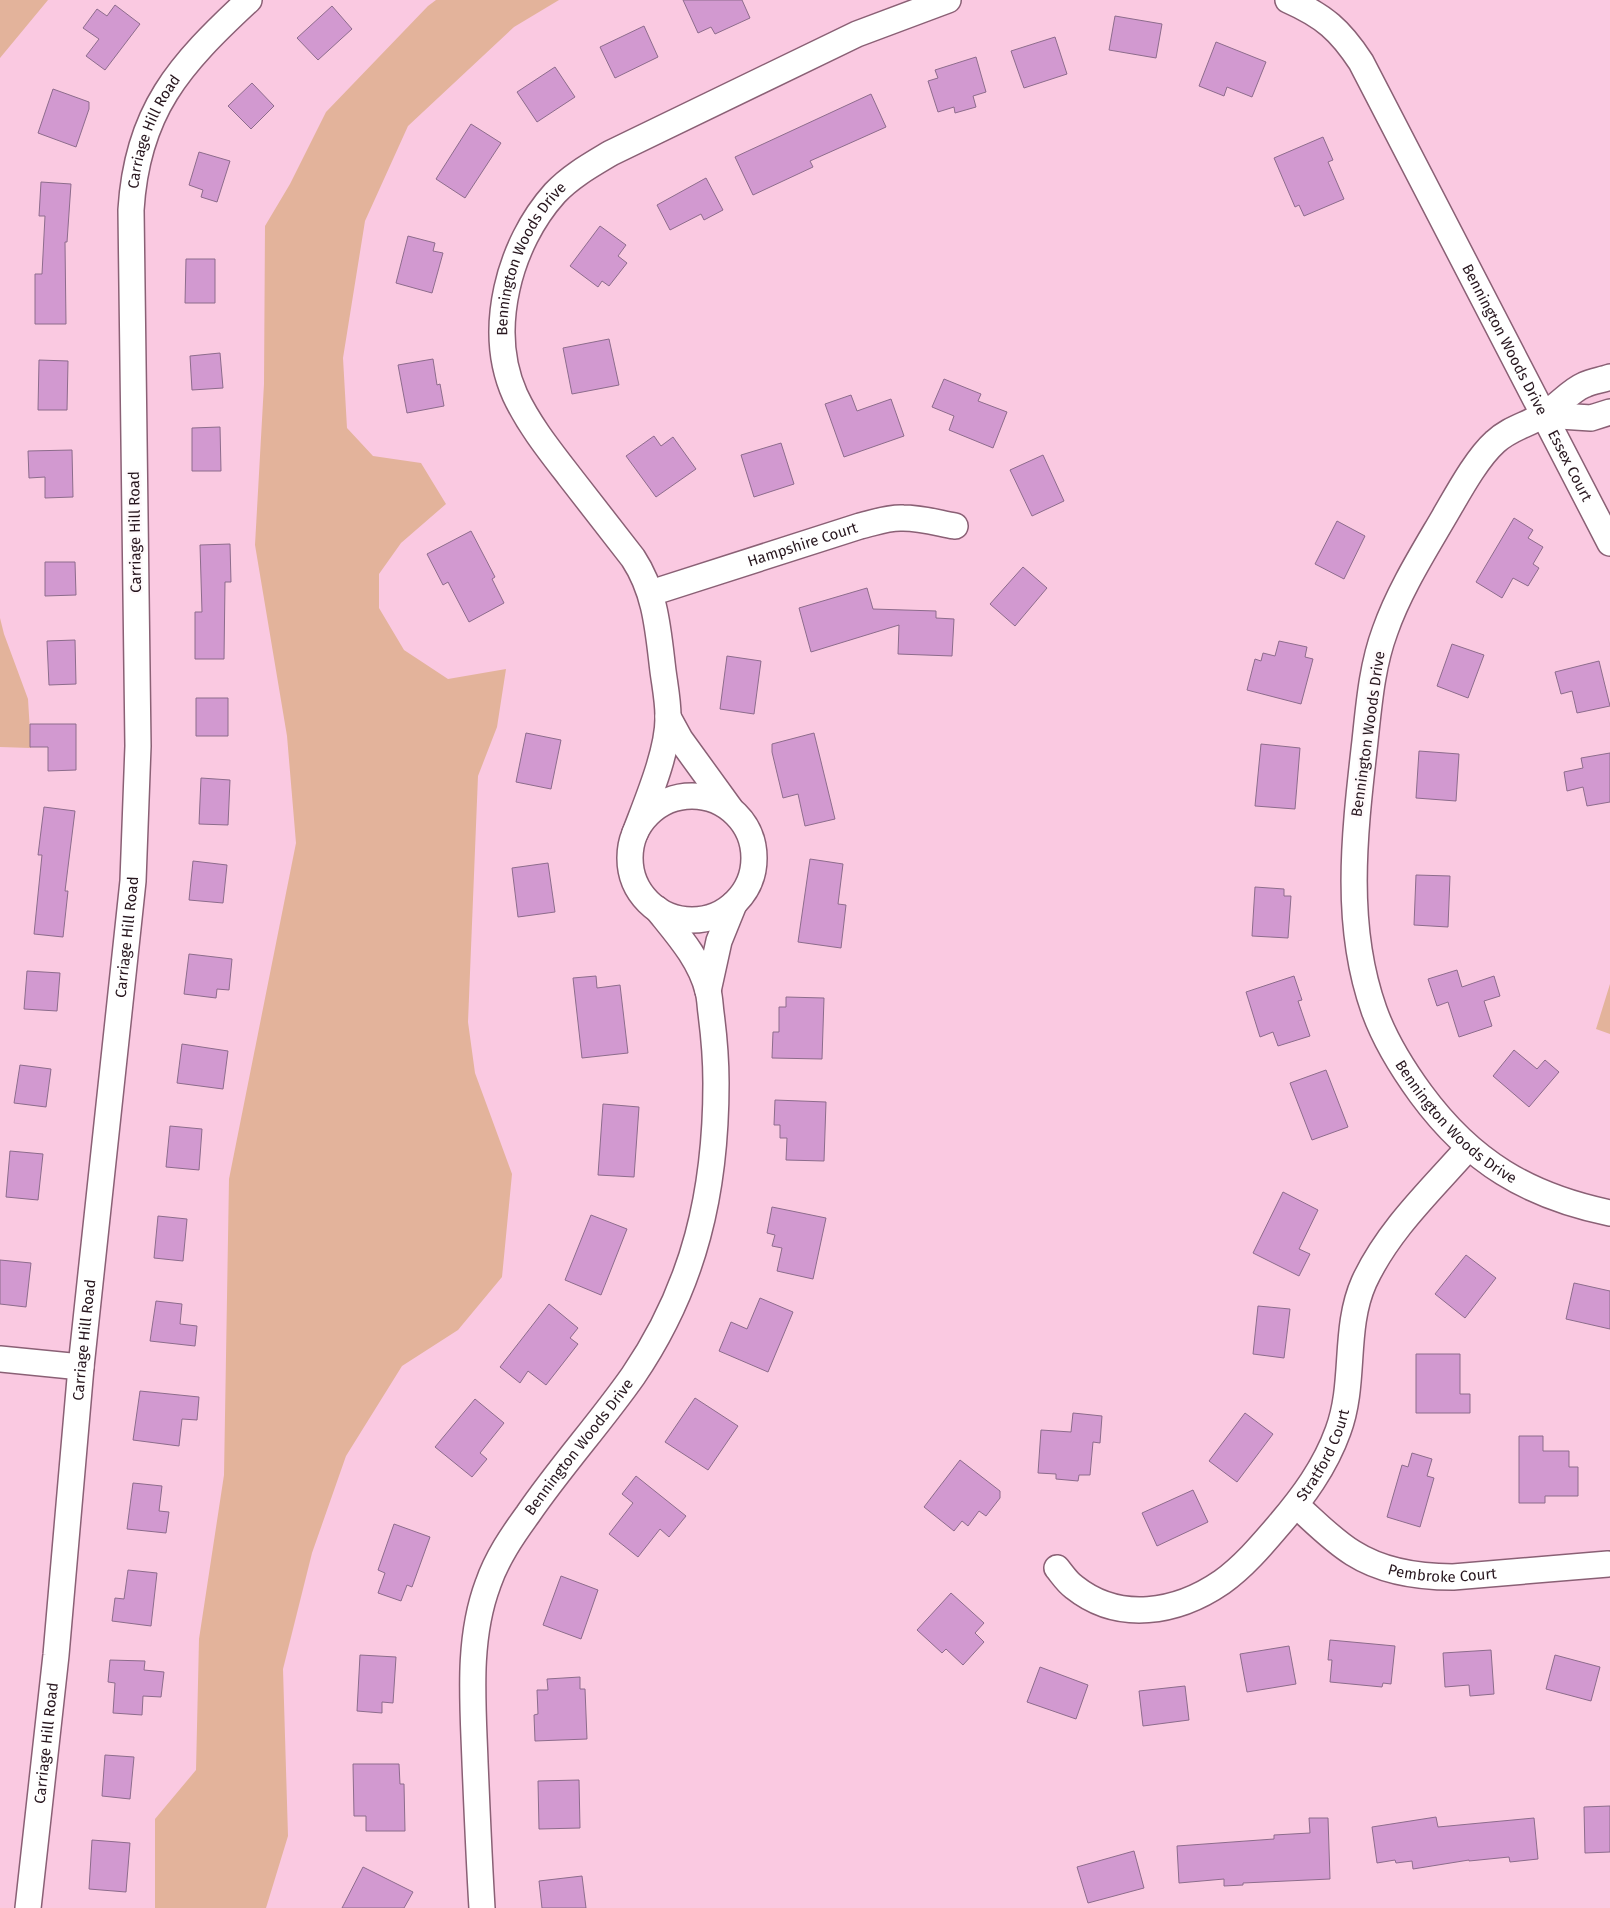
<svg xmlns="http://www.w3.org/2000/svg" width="1610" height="1908" font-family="'Fira Sans',sans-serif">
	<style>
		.green { fill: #e3b39b }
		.building { fill: #d299d0; stroke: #8d6c8c }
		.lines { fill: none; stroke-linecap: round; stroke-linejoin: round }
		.minor-casing { stroke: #8a6075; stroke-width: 28 }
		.minor { stroke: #fff; stroke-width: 25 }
		.labels { text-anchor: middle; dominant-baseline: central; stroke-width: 5; stroke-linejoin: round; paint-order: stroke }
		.street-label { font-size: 15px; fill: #27161e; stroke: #fef9fb }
	</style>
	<rect width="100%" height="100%" fill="#fac9e1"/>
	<path class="green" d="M 0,0 L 48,0 L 0,58 Z
		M 436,0 L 559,0 L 514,27 L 408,126 L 365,221 L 343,358 L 347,428 L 373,456 L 421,463 L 446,504 L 401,543 L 379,574 L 379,608 L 404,650 L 448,679 L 506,669 L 497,727 L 478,776 L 468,1022 L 475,1073 L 512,1174 L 502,1277 L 458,1330 L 402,1366 L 346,1456 L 312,1553 L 283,1669 L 288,1836 L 266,1908 L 155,1908 L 155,1819 L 196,1770 L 199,1639 L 224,1475 L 229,1179 L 296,843 L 287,736 L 255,545 L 264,384 L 265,226 L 290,184 L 326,112 L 428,6 Z
		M 0,618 L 4,634 L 28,699 L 31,748 L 0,747 Z
		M 1610,984 L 1610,1034 L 1596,1029 Z"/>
	<path class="building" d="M 683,0 L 742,0 L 750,18 L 715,34 L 711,27 L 698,33 Z
		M 115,5 L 140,24 L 105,70 L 86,56 L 99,39 L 83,28 L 97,9 L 107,16 Z
		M 332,6 L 352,29 L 318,60 L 297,38 Z
		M 1115,16 L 1162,24 L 1156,58 L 1109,50 Z
		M 644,26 L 658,57 L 615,78 L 600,47 Z
		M 1055,37 L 1067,74 L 1024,88 L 1011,51 Z
		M 1216,42 L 1266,62 L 1252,97 L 1227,87 L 1224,96 L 1199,86 Z
		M 976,57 L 986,92 L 973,96 L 976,107 L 955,113 L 954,107 L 938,112 L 928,81 L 938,78 L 935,70 Z
		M 555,67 L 575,97 L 537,122 L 517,92 Z
		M 252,83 L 274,106 L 251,129 L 228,106 Z
		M 53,89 L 89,102 L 89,109 L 76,147 L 38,133 Z
		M 871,94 L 886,127 L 810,161 L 813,167 L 753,195 L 735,157 Z
		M 471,124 L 501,143 L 465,198 L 436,179 Z
		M 1323,137 L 1333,160 L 1328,162 L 1344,199 L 1304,216 L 1299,205 L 1295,207 L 1274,158 Z
		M 199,152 L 230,161 L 217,202 L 201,197 L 203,190 L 189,185 Z
		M 706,178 L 723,210 L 704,220 L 701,214 L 670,230 L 657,205 Z
		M 41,182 L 71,184 L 67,242 L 65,242 L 66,324 L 35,324 L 35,274 L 42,274 L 45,216 L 39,216 Z
		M 600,226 L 626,245 L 618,256 L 627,263 L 609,286 L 602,281 L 598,287 L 570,266 Z
		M 408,236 L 435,243 L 433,251 L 443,253 L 432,293 L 396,283 Z
		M 186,259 L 215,259 L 215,303 L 185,303 Z
		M 609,339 L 619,385 L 572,394 L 563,348 Z
		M 220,353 L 223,388 L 192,390 L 190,356 Z
		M 433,359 L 437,385 L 440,384 L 444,406 L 407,413 L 398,365 Z
		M 39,360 L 68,361 L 67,410 L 38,410 Z
		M 944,379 L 981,394 L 978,401 L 1007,412 L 993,448 L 949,430 L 954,416 L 932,407 Z
		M 851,395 L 857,411 L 891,399 L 904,436 L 844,457 L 825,404 Z
		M 220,427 L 221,471 L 192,471 L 192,428 Z
		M 654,436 L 661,446 L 673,437 L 696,469 L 656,497 L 626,456 Z
		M 781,443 L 794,484 L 754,497 L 741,455 Z
		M 72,450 L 73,497 L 45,498 L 45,477 L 29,478 L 28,451 Z
		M 1043,455 L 1064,501 L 1032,516 L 1010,470 Z
		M 1514,518 L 1533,530 L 1528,538 L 1543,547 L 1533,564 L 1539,568 L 1528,586 L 1513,578 L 1502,598 L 1476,582 Z
		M 1337,521 L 1365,536 L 1344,579 L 1315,564 Z
		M 471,531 L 495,577 L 492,579 L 504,603 L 469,622 L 448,582 L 443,585 L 427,554 Z
		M 230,544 L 231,582 L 225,582 L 224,659 L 195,659 L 195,612 L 202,612 L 200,545 Z
		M 45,562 L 75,562 L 76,595 L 45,596 Z
		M 1023,567 L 1047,588 L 1015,626 L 990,604 Z
		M 867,588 L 873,609 L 936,611 L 936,618 L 954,619 L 952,656 L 898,654 L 899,625 L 811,652 L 799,608 Z
		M 75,640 L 76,684 L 49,685 L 47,641 Z
		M 1279,641 L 1307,647 L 1305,657 L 1313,659 L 1301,704 L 1247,690 L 1255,659 L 1261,661 L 1263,653 L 1275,656 Z
		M 1452,644 L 1484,655 L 1468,698 L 1437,686 Z
		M 727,656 L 761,661 L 754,714 L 720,709 Z
		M 1599,661 L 1610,706 L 1577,713 L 1572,691 L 1561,694 L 1555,672 Z
		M 196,698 L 228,698 L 228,736 L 196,736 Z
		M 30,724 L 76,724 L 76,770 L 48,771 L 48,747 L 30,747 Z
		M 526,733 L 561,740 L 551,789 L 516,782 Z
		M 814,733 L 835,819 L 805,826 L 798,794 L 783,798 L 772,752 L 772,744 Z
		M 1261,744 L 1300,748 L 1295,809 L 1255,806 Z
		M 1419,751 L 1459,754 L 1456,801 L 1416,798 Z
		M 1610,753 L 1610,802 L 1587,806 L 1583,787 L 1567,791 L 1564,772 L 1583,768 L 1581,758 Z
		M 201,778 L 230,780 L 228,825 L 199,824 Z
		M 44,807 L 75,811 L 65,891 L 68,891 L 63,937 L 34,934 L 42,855 L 38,855 Z
		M 810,859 L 843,864 L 838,904 L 846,905 L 841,948 L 798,942 Z
		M 193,861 L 227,865 L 223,903 L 189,900 Z
		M 548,863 L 555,912 L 518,917 L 512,868 Z
		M 1416,875 L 1450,876 L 1448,927 L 1414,925 Z
		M 1255,887 L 1284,889 L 1284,896 L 1291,896 L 1288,938 L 1252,936 Z
		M 189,954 L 232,959 L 229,990 L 217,989 L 216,998 L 184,994 Z
		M 1457,970 L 1462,987 L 1494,976 L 1500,996 L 1484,1001 L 1492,1026 L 1459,1037 L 1448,1002 L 1437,1006 L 1428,979 Z
		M 27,971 L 60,973 L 57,1011 L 24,1009 Z
		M 596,976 L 597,988 L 620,985 L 628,1053 L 582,1058 L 573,978 Z
		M 1294,976 L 1302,1000 L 1298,1001 L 1310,1036 L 1278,1046 L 1273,1032 L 1260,1037 L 1246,992 Z
		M 786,997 L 824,998 L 822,1059 L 772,1058 L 773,1032 L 779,1032 L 779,1007 L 786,1007 Z
		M 182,1044 L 228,1051 L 223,1089 L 177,1083 Z
		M 1514,1050 L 1537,1069 L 1545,1060 L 1559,1072 L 1529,1107 L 1493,1076 Z
		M 20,1065 L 51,1069 L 46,1107 L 14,1103 Z
		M 1326,1070 L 1348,1127 L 1312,1140 L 1290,1083 Z
		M 775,1100 L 826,1102 L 824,1161 L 786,1160 L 787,1138 L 780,1138 L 780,1125 L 774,1125 Z
		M 603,1104 L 639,1107 L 634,1177 L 598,1175 Z
		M 170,1126 L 202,1129 L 199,1170 L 166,1167 Z
		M 10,1151 L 43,1154 L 38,1200 L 6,1197 Z
		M 1283,1192 L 1318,1210 L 1299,1249 L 1310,1254 L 1299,1276 L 1253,1253 Z
		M 772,1207 L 826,1218 L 813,1279 L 777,1271 L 782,1248 L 772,1246 L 775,1235 L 767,1233 Z
		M 591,1215 L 627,1229 L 601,1295 L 565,1280 Z
		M 158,1216 L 187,1219 L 183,1261 L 154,1258 Z
		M 1466,1255 L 1496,1278 L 1465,1318 L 1435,1294 Z
		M 0,1260 L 31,1263 L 26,1307 L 0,1304 Z
		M 1574,1283 L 1610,1291 L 1610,1329 L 1566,1319 Z
		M 760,1298 L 793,1312 L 768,1372 L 719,1351 L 731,1322 L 747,1329 Z
		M 156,1301 L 182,1304 L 180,1324 L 197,1326 L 195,1346 L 150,1341 Z
		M 549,1304 L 578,1328 L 570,1338 L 578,1344 L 546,1385 L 528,1371 L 520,1383 L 500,1367 Z
		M 1258,1306 L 1290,1309 L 1284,1358 L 1253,1354 Z
		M 1416,1354 L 1460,1354 L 1460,1394 L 1470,1394 L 1470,1413 L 1416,1413 Z
		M 140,1391 L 199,1397 L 197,1420 L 182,1419 L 179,1446 L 133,1440 Z
		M 695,1398 L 738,1426 L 708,1470 L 665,1442 Z
		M 475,1399 L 504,1423 L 480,1453 L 487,1459 L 472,1477 L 435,1447 Z
		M 1073,1413 L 1102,1416 L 1100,1443 L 1093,1442 L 1090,1475 L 1079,1475 L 1078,1481 L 1056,1479 L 1056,1474 L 1038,1473 L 1041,1430 L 1071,1432 Z
		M 1245,1413 L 1273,1434 L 1237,1482 L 1209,1461 Z
		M 1519,1436 L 1543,1436 L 1543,1451 L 1569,1451 L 1569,1467 L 1578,1467 L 1578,1496 L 1545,1496 L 1545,1503 L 1519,1503 Z
		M 1412,1453 L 1432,1459 L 1427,1476 L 1434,1478 L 1420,1527 L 1387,1517 L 1402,1465 L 1408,1467 Z
		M 960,1460 L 1000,1491 L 1000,1498 L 986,1516 L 979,1511 L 968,1526 L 962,1521 L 954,1531 L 924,1507 Z
		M 636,1476 L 686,1516 L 669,1537 L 660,1529 L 638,1557 L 609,1534 L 633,1503 L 622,1494 Z
		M 133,1483 L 162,1486 L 159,1511 L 169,1512 L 166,1533 L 127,1529 Z
		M 1193,1490 L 1208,1522 L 1157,1546 L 1142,1513 Z
		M 394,1524 L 430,1537 L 412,1587 L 407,1585 L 401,1601 L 378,1593 L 385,1573 L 378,1570 Z
		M 128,1570 L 157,1573 L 151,1626 L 112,1621 L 115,1598 L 124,1599 Z
		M 561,1576 L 598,1590 L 581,1639 L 543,1625 Z
		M 951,1593 L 984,1623 L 975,1633 L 984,1642 L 963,1665 L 946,1649 L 942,1653 L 917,1630 Z
		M 1330,1640 L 1395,1646 L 1391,1684 L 1383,1683 L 1382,1687 L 1330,1682 L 1332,1660 L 1328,1660 Z
		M 1289,1646 L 1296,1684 L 1247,1692 L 1240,1654 Z
		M 1491,1650 L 1494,1694 L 1470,1696 L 1469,1685 L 1445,1687 L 1443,1653 Z
		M 360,1655 L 396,1657 L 393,1703 L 382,1702 L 382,1713 L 357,1711 Z
		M 1555,1655 L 1600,1667 L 1591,1701 L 1546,1689 Z
		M 110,1660 L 145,1661 L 144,1670 L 164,1672 L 161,1697 L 143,1696 L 142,1715 L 113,1713 L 115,1683 L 108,1682 Z
		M 1040,1667 L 1088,1685 L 1076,1719 L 1027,1702 Z
		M 580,1677 L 580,1689 L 585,1689 L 587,1739 L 535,1741 L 534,1715 L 538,1714 L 537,1690 L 548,1690 L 547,1679 Z
		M 1185,1686 L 1189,1720 L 1143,1726 L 1139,1691 Z
		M 105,1755 L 134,1757 L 130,1799 L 102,1796 Z
		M 353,1764 L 399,1764 L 400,1784 L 404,1784 L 405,1831 L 366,1831 L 366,1816 L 354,1816 Z
		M 579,1780 L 580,1828 L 539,1829 L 538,1781 Z
		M 1610,1806 L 1610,1852 L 1585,1853 L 1584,1807 Z
		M 1436,1817 L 1438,1827 L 1534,1818 L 1538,1859 L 1510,1862 L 1509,1857 L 1469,1861 L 1469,1860 L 1413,1869 L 1412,1861 L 1396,1863 L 1395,1860 L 1377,1863 L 1372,1827 Z
		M 1309,1818 L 1328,1818 L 1330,1879 L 1243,1883 L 1243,1885 L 1224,1886 L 1224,1879 L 1179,1883 L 1177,1846 L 1274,1839 L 1274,1835 L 1310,1833 Z
		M 92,1840 L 130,1843 L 126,1892 L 89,1889 Z
		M 1134,1851 L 1144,1888 L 1088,1903 L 1077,1867 Z
		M 363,1867 L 413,1892 L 404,1908 L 342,1908 Z
		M 582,1876 L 586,1908 L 542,1908 L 539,1881 Z"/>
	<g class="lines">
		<g class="minor-casing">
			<g id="minor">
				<path id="s1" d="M 1288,0 C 1324,16 1340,30 1361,62 L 1610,543"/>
				<path id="s2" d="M 1610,377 C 1602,380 1592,381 1584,385 C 1570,391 1559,405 1546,413 C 1529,425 1511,427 1495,442 C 1476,459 1457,495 1444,517 C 1423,553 1399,591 1385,631 C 1372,666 1369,704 1365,741 C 1355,830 1343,923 1374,1010 C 1385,1041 1402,1068 1421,1094 C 1471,1162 1528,1196 1610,1213"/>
				<path d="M 1544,415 L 1591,418 L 1610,412"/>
				<path id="s3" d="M 651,593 L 860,526 C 874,523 888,517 903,518 C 921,518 938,523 955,526"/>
				<path d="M 668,717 L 680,739 L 730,808"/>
				<circle cx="692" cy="858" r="62"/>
				<path id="s4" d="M 635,833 C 647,801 669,750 668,716 C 668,701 665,686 663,671 C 658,630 656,593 633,558 C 612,531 591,504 570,477 C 550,451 529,425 515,395 C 486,330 509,244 555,193 C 571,176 591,165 611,153 L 857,34 L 948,0"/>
				<path d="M 708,991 L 719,941 L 734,904"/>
				<path d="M 0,1359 L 81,1367"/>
				<path id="s5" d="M 1296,1505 C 1314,1521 1332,1540 1353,1553 C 1383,1572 1418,1577 1453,1577 L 1608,1564"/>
				<path id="s6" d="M 1057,1568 C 1062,1574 1067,1582 1074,1587 C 1119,1623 1177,1613 1222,1582 C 1243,1567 1261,1546 1278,1526 C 1303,1497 1325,1467 1338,1431 C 1356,1383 1343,1329 1364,1282 C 1388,1230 1431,1190 1468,1148"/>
				<path id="s7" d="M 28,1908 L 56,1655 L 81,1367 L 133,881 L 138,746 L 131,210 C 137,111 179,65 249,0"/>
				<path id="s8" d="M 482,1908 C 479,1859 477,1810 475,1762 C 473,1703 467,1640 488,1584 C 497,1558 512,1536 528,1514 C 561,1466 600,1423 633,1376 C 695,1285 716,1191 716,1083 C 716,1059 714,1036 711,1013 C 710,1006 710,998 708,991 C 700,959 677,934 657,909"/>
			</g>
		</g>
		<use href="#minor" class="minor"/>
	</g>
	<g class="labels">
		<g class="street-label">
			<text stroke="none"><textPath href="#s7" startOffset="1786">Carriage Hill Road</textPath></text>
			<text stroke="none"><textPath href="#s4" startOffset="632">Bennington Woods Drive</textPath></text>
			<text stroke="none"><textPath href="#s1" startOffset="410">Bennington Woods Drive</textPath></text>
			<text stroke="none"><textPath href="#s1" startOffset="552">Essex Court</textPath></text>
			<text transform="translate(135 532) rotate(-91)">Carriage Hill Road</text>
			<text stroke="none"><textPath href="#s3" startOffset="159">Hampshire Court</textPath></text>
			<text transform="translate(1368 734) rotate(-82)">Bennington Woods Drive</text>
			<text stroke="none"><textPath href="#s7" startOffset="976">Carriage Hill Road</textPath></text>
			<text stroke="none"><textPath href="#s2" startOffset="878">Bennington Woods Drive</textPath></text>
			<text stroke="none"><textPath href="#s7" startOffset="571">Carriage Hill Road</textPath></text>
			<text stroke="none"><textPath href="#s8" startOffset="491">Bennington Woods Drive</textPath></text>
			<text stroke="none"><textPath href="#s6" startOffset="349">Stratford Court</textPath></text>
			<text stroke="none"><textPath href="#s5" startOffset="168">Pembroke Court</textPath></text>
			<text stroke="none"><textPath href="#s7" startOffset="166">Carriage Hill Road</textPath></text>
		</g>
	</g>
</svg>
